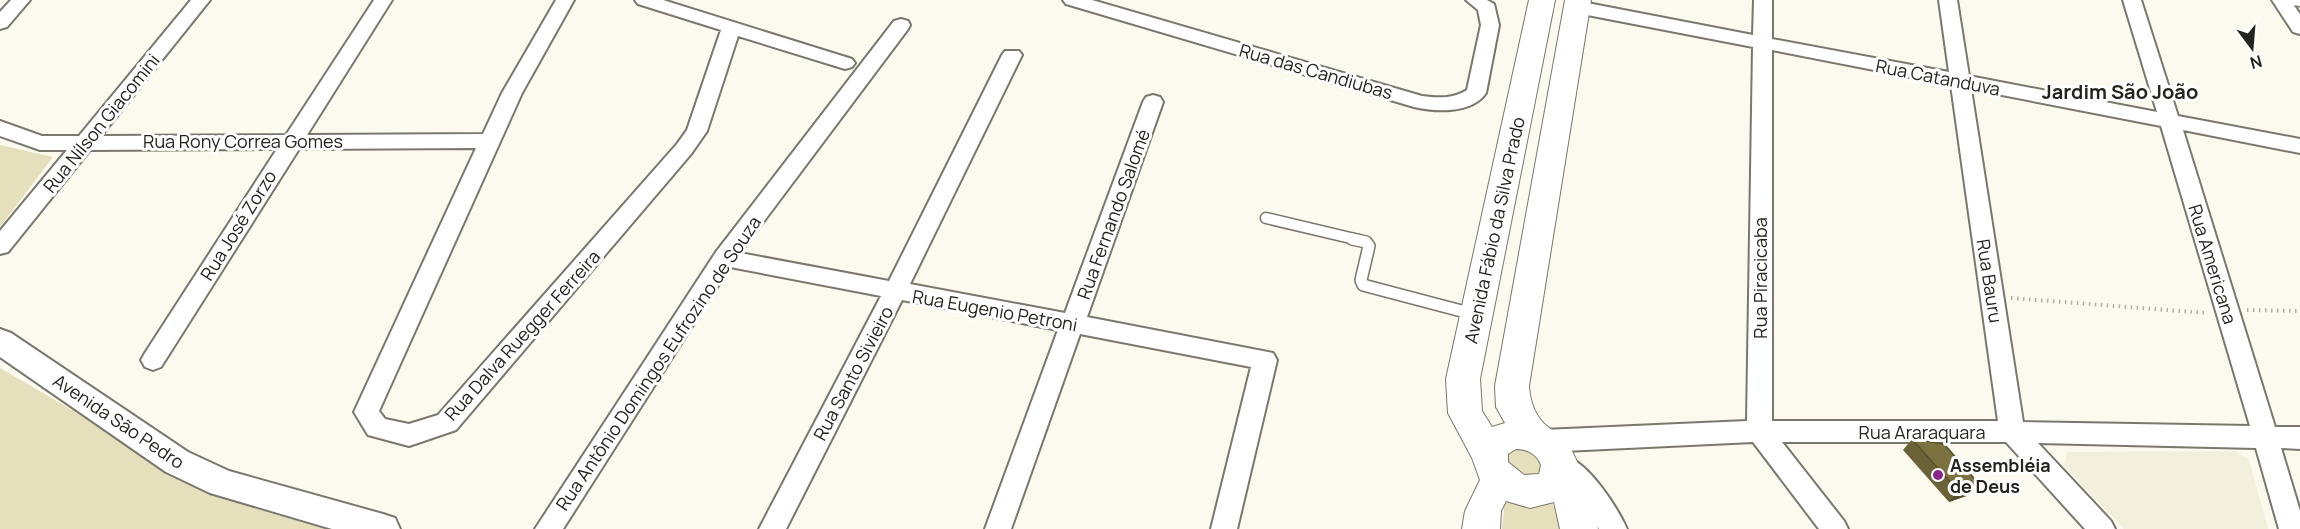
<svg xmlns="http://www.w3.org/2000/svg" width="2300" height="529" font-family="Manrope,sans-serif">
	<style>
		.built { fill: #f2efdc }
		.green { fill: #e6dfbb }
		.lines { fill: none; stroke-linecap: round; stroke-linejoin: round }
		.service-far1-casing { stroke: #7a786e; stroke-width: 13 }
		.service-casing { stroke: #7a786e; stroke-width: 14 }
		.minor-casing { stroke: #7a786e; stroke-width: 4 }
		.tertiary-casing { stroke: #7a786e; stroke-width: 4 }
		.secondary-casing { stroke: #7a786e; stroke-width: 2 }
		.path { stroke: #b2afa7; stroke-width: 4; stroke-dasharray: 1.5 4.5; stroke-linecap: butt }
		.service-far1 { stroke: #fff; stroke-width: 10 }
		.service { stroke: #fff; stroke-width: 11 }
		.minor { fill: #fff; fill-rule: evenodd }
		.tertiary { fill: #fff; fill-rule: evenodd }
		.secondary { fill: #fff; fill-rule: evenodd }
		.wall { fill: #6b6237 }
		.shaded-wall { fill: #57502d }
		.building { fill: #7c7240; stroke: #57502d; stroke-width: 1.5 }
		.poi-dot { fill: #89268e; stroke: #fff; stroke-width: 2 }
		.labels { text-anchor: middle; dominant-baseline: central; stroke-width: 6; stroke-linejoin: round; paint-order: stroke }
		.street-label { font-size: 18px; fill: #24231f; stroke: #fff }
		.poi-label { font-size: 18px; font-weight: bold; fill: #24231f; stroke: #fff; text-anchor: start }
		.neighbourhood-label { font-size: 20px; font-weight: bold; fill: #24231f; stroke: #fff }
	</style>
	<rect width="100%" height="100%" fill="#fcf9ee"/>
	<path class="built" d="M 2235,451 L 2249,460 L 2268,529 L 2124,529 L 2064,466 L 2067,452 Z"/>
	<path class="green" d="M 0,145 L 53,157 L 0,227 Z
		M 0,368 L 103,428 L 165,474 L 213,496 L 325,529 L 0,529 Z
		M 1510,445 L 1538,450 L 1545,474 L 1520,480 L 1502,454 Z
		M 1505,498 L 1548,498 L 1557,511 L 1563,529 L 1502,529 Z"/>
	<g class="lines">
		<g class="service-far1-casing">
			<path id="service-far1" d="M 2293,0 L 2300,1
				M 1266,218 L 1359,240"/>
		</g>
		<g class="service-casing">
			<path id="service" d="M 1352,239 L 1366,242 L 1369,246 L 1361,280 L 1363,285 L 1473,314"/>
		</g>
		<g class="minor-casing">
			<path id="minor" d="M 11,0 L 30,0 L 7,27 L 0,29 L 0,12 Z
				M 191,0 L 210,0 L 101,136 L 286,135 L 374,0 L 392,0 L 307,135 L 483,134 L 502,93 L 556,0 L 574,0 L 522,93 L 379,411 L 385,419 L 409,424 L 438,415 L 677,144 L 687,130 L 721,30 L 638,4 L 635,0 L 663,0 L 852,59 L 855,63 L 852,67 L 845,69 L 738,36 L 707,131 L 691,154 L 456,430 L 409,446 L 368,435 L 354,412 L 476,148 L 299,149 L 161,367 L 153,370 L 145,367 L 141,360 L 145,353 L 277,149 L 90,150 L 8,252 L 0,254 L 0,231 L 67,150 L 40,150 L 0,136 L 0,121 L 42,136 L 79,136 Z
				M 1063,0 L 1092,0 L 1422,96 C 1438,98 1453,99 1467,90 L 1481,25 L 1478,10 L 1466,0 L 1487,0 L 1494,4 L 1499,25 L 1486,93 C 1472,114 1435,112 1414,107 L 1066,4 Z
				M 1754,0 L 1772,0 L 1772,39 L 1949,72 L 1939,0 L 1957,0 L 1969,76 L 2157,112 L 2123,0 L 2141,0 L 2178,116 L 2300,139 L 2300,153 L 2183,130 L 2275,427 L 2300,427 L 2300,449 L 2281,448 L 2300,511 L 2300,529 L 2279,529 L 2256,448 L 2038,443 L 2111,521 L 2115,529 L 2085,529 L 2006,442 L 1782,442 L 1844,521 L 1848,529 L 1819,529 L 1753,442 L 1543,452 L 1534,448 L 1530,441 L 1534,434 L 1543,430 L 1747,421 L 1753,47 L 1577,13 L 1570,11 L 1568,7 L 1570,3 L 1577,1 L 1753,35 ZM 1772,50 L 1951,85 L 1998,421 L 1772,421 ZM 1971,89 L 2161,126 L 2250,426 L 2023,422 Z
				M 2272,0 L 2290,0 L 2300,14 L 2300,34 L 2293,32 Z
				M 901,19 L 908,21 L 910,25 L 908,29 L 740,253 L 889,281 L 1002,55 L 1005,51 L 1019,51 L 1022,55 L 910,284 L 1065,313 L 1143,102 L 1146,97 L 1153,95 L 1160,97 L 1163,102 L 1087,317 L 1273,353 L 1277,360 L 1237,529 L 1211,529 L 1251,367 L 1080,334 L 1011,529 L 985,529 L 1058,330 L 902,300 L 786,529 L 759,529 L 881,296 L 730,267 L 563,529 L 535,529 L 716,252 L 894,21 Z
				M 1567,457 C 1590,465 1617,507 1627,529 L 1599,529 C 1586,508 1565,490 1554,468 L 1558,460 Z"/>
		</g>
		<g class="tertiary-casing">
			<path id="tertiary" d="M 0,329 L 11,333 L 188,452 L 229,471 L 383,514 L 395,518 L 400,529 L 332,529 L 210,493 L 166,472 L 0,357 Z"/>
		</g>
		<g class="secondary-casing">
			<path id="secondary" d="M 1529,0 L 1555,0 L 1480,379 L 1482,411 L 1492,427 L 1505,423 L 1496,407 L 1495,386 L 1565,0 L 1591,0 L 1529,386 C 1530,401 1535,417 1548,427 C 1554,432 1561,434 1566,441 C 1580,461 1593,505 1598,529 L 1560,529 L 1554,502 L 1530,508 L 1506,501 L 1501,511 L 1500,529 L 1462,529 L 1465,511 L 1480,480 L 1472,458 L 1448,413 L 1446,379 ZM 1516,449 C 1527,449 1537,454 1541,465 L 1539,474 L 1524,475 L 1508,462 L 1508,454 Z"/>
		</g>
		<path class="path" d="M 2011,298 L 2207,313
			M 2247,310 L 2300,311"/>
		<use href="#service-far1" class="service-far1"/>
		<use href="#service" class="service"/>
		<use href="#minor" class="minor"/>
		<use href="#tertiary" class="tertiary"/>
		<use href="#secondary" class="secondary"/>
	</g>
	<path class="wall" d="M 1912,439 L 1969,495 L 1949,502 L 1903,450 Z"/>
	<path class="shaded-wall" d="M 1979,484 L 1969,495 L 1949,502 L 1958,491 Z"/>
	<path class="building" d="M 1912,439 L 1944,444 L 1979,484 L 1958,491 Z"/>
	<circle class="poi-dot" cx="1938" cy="475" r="6"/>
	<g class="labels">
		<g class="street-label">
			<text transform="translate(1316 71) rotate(16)">Rua das Candiubas</text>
			<text transform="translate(1938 77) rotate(11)">Rua Catanduva</text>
			<text transform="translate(101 123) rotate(-51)">Rua Nílson Giacomini</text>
			<text x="243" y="141">Rua Rony Correa Gomes</text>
			<text transform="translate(1113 214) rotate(-70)">Rua Fernando Salomé</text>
			<text transform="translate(238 225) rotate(-58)">Rua José Zorzo</text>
			<text transform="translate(1494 230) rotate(-78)">Avenida Fábio da Silva Prado</text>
			<text transform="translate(2213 264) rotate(73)">Rua Americana</text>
			<text transform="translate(1760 278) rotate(-90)">Rua Piracicaba</text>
			<text transform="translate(1990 281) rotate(81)">Rua Bauru</text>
			<text transform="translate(995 310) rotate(10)">Rua Eugenio Petroni</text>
			<text transform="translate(522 335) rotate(-48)">Rua Dalva Ruegger Ferreira</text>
			<text transform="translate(658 363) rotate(-56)">Rua Antônio Domingos Eufrozino de Souza</text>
			<text transform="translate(853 373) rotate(-62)">Rua Santo Sivieiro</text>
			<text transform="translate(119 421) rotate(34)">Avenida São Pedro</text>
			<text x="1922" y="432">Rua Araraquara</text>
		</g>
		<g class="poi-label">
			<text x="1950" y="465">Assembléia<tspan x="1950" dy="21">de Deus</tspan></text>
		</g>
		<g class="neighbourhood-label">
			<text x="2120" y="91">Jardim São João</text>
		</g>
	</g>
	<g transform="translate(2252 48) rotate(164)" stroke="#ffffff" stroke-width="4.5" paint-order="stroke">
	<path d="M0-4.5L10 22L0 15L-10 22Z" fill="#24231f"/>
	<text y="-9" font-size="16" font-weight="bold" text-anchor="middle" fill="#24231f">N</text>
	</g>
</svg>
